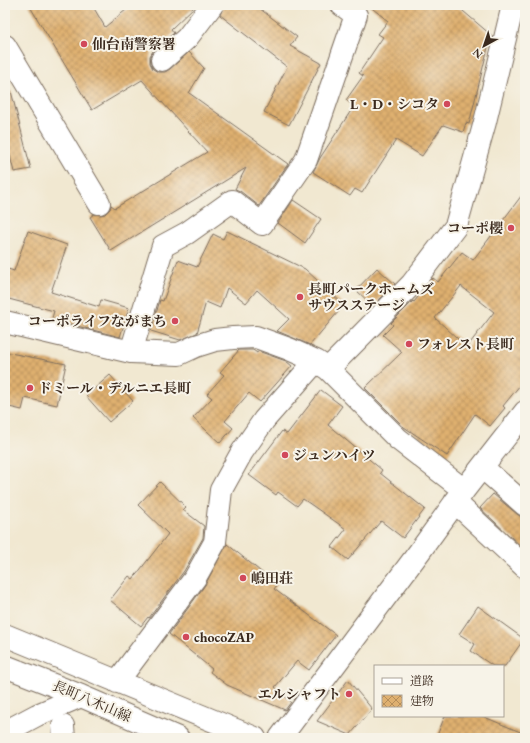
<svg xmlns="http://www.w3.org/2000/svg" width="530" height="743" font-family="'EB Garamond','Noto Serif JP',serif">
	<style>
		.building { fill: url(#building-cross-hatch); fill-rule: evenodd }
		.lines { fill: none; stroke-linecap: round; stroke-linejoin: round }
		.minor-casing { stroke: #7b6c5d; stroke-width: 24 }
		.minor { stroke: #fff; stroke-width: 22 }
		.poi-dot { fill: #d1495b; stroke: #f7f3e8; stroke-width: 1.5 }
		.labels { text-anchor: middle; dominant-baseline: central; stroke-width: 4; stroke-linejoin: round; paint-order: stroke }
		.poi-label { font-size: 14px; font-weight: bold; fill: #3b2a1e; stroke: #f7f3e8; text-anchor: start }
		.street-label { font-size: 14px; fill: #3b2a1e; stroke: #f7f3e8 }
	</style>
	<defs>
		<pattern id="building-cross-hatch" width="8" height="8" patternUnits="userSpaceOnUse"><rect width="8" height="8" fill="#dfb070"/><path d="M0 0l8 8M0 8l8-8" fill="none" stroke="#b68f5b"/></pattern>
	</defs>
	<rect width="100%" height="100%" fill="#f7f3e8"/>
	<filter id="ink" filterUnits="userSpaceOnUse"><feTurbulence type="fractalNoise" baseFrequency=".025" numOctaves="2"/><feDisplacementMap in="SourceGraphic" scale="8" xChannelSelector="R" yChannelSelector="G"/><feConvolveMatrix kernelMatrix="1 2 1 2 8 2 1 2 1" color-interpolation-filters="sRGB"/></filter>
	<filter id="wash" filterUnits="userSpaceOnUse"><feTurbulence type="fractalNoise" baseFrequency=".012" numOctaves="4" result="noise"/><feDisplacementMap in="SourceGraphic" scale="16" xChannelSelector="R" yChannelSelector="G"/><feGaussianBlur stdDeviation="0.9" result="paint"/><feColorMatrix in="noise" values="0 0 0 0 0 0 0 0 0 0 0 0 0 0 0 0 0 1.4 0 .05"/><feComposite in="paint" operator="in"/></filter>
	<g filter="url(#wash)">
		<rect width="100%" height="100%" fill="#f1e8d1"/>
		<g id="blocks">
			<path class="building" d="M 29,5 L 92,5 L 105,27 L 132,5 L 196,5 L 171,29 L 174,33 L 153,51 L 150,56 L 150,63 L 153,69 L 158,72 L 165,72 L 170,69 L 189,52 L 204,68 L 189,93 L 288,164 L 259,206 L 240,191 L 235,189 L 246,168 L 111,251 L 90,217 L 94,214 L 100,215 L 105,214 L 110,209 L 111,205 L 115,208 L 207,152 L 142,80 L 92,110 Z
				M 224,5 L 255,5 L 297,37 L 290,46 L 321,63 L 289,125 L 264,112 L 287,67 L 220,15 Z
				M 368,5 L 456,5 L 491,35 L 469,124 L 466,123 L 463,132 L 443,125 L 422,156 L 396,140 L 362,193 L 355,189 L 350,196 L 313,172 L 320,158 L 354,106 L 346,100 L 363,76 L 359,73 L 383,37 L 378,34 L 388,21 Z
				M 11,91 L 31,169 L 14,172 L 5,136 L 5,92 Z
				M 525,191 L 525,379 L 503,406 L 505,408 L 490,426 L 475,414 L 447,456 L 404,427 L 365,388 L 402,352 L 383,335 L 393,325 L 391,323 L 413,301 L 414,302 L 433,278 L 438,282 L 462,252 L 473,260 ZM 461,286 L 494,312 L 467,347 L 435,318 Z
				M 293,200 L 321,219 L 305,243 L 278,223 Z
				M 28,231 L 67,245 L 51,292 L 99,307 L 101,300 L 129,308 L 120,337 L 77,326 L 52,318 L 54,311 L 5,298 L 5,268 L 14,271 Z
				M 227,231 L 305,269 L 344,305 L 310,345 L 277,331 L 289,319 L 257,290 L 246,303 L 227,288 L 220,308 L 206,302 L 197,333 L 180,340 L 151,331 L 160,300 L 163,301 L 178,260 L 197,267 L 213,234 L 223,239 Z
				M 377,268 L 395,284 L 373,306 L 356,290 Z
				M 239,350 L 253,350 L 257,353 L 258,351 L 286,361 L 292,366 L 260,402 L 249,393 L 225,421 L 233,428 L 220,443 L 193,418 L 212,398 L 207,394 L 224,375 L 220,372 Z
				M 5,352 L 66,364 L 57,405 L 25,398 L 22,410 L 5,406 Z
				M 110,375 L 133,401 L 109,422 L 86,396 Z
				M 321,390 L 342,406 L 328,425 L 382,470 L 380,473 L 425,509 L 403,538 L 381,521 L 348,560 L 332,547 L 346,529 L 303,499 L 297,506 L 278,492 L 276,495 L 249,475 L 282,431 L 287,434 Z
				M 160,482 L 186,507 L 183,510 L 204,526 L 203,538 L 184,571 L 149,618 L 148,617 L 141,626 L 110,600 L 129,576 L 133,579 L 168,534 L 138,505 Z
				M 493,494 L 517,514 L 525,520 L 525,550 L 480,508 Z
				M 227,544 L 277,585 L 274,589 L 336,635 L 309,670 L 297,661 L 275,687 L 291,702 L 285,710 L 227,685 L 210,672 L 212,669 L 169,634 L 205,585 Z
				M 478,606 L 524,639 L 505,666 L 493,666 L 471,651 L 475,644 L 459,634 Z
				M 348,680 L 372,709 L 350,735 L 317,721 Z
				M 445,716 L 482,716 L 525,734 L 525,738 L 436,738 Z"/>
		</g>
	</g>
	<g filter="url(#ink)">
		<use href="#blocks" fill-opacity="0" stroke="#7b6c5d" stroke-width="1"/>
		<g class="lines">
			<g class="minor-casing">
				<path id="minor" d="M 5,46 L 99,203
					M 162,60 L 187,38 L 212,5
					M 5,322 L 131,352 L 179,354 L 196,346 L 215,340 L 233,338 L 256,337 L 289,349 L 316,361 L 328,369 L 398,439 L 464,490
					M 131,352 L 163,246 L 187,233 L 232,201 L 262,224 L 306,160 L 356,15 L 342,5
					M 328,369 L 412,284 L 456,226 L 485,122 L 513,5
					M 482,467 L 525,505
					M 455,502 L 525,567
					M 5,635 L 255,738
					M 5,666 L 81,696 L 178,738
					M 117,682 L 195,578 L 215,542 L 221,490 L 242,452 L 264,420 L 316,361
					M 63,726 L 64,738
					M 5,732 L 37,715 L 81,696
					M 280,738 L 420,551 L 464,490 L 525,412"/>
			</g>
			<use href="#minor" class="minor"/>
		</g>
	</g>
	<g class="poi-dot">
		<circle cx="84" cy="44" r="4"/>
		<circle cx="447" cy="104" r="4"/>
		<circle cx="511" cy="228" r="4"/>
		<circle cx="300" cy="297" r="4"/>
		<circle cx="175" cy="321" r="4"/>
		<circle cx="409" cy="344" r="4"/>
		<circle cx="30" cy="388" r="4"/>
		<circle cx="285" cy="455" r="4"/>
		<circle cx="243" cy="578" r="4"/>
		<circle cx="186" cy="637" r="4"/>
		<circle cx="349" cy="694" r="4"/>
	</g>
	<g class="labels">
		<g class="poi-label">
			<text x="92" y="44">仙台南警察署</text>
			<text x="439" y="104" text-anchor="end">L・D・シコタ</text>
			<text x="503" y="228" text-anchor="end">コーポ櫻</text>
			<text x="308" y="289">長町パークホームズ<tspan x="308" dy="16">サウスステージ</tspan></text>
			<text x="167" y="321" text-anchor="end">コーポライフながまち</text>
			<text x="417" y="344">フォレスト長町</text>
			<text x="38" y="388">ドミール・デルニエ長町</text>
			<text x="293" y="455">ジュンハイツ</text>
			<text x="251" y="578">嶋田荘</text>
			<text x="194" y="637">chocoZAP</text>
			<text x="341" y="694" text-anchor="end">エルシャフト</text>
		</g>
		<g class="street-label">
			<text transform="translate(92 701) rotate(23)">長町八木山線</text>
		</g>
	</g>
	<rect width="530" height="743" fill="none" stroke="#f7f3e8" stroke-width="20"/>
	<rect x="374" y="665" width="130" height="52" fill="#f7f3e8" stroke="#aca397"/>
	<rect x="382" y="678" width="20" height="6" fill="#ffffff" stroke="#aca397"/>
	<text x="410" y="685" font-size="12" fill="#3b2a1e">道路</text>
	<rect x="382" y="695" width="20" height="12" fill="url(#building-cross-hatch)" stroke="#aca397"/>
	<text x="410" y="705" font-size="12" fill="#3b2a1e">建物</text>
	<g transform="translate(484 46) rotate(220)" stroke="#f7f3e8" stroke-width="3" paint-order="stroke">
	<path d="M0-3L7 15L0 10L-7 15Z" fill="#3b2a1e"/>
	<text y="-6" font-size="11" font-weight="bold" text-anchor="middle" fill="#3b2a1e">N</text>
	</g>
</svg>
